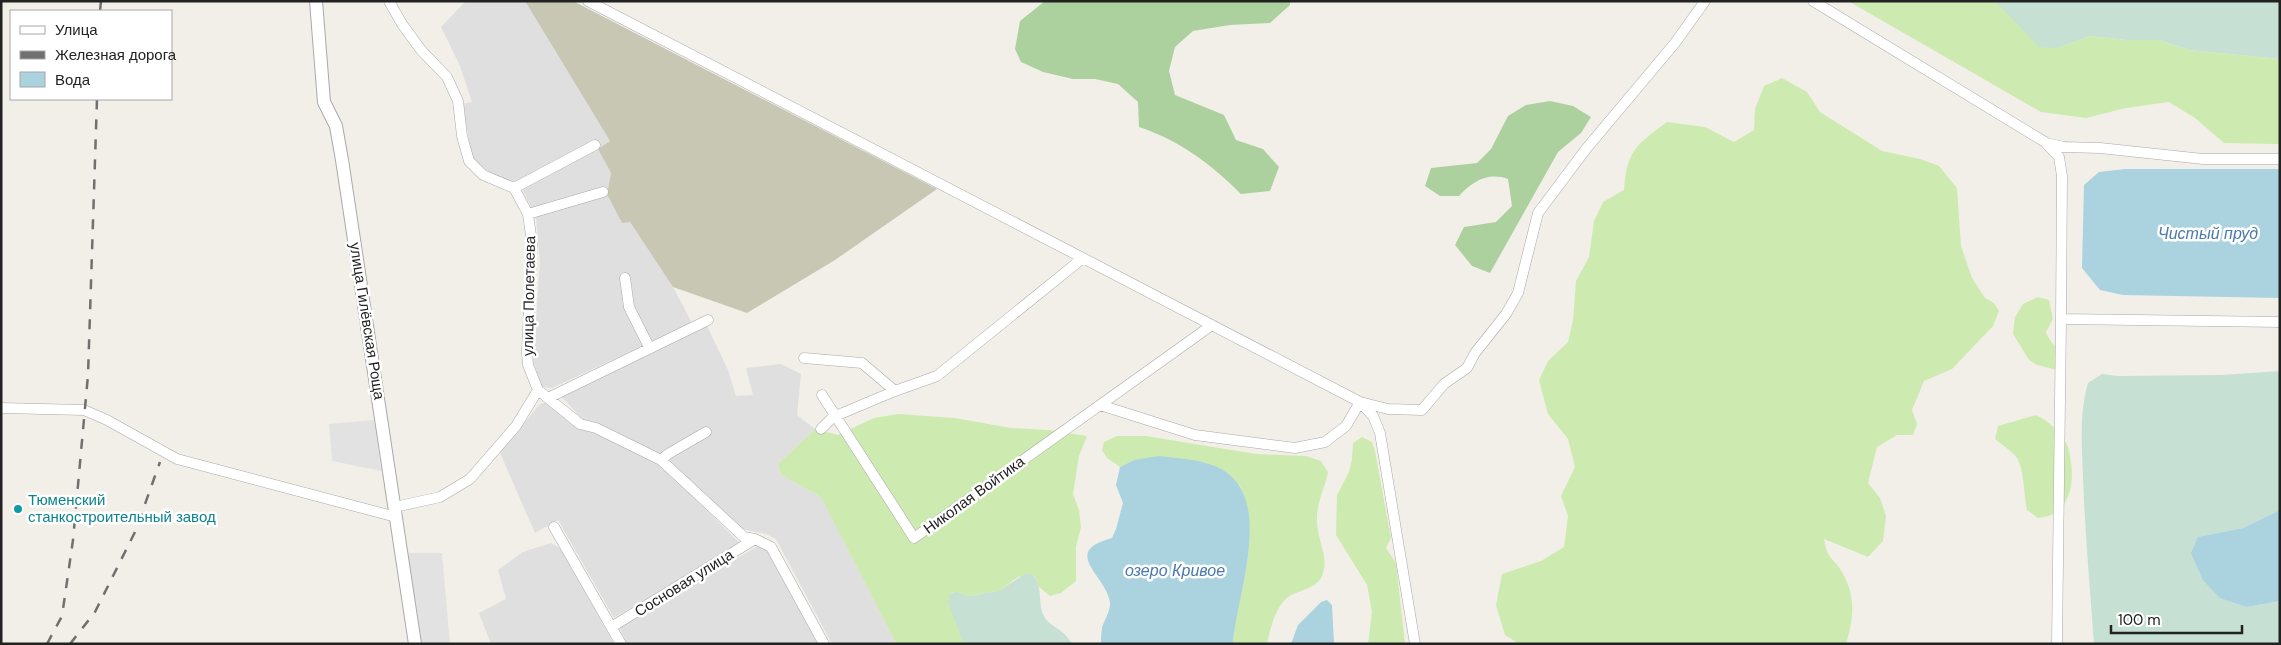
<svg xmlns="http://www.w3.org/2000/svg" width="2281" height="645" font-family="'DM Sans',sans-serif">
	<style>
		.residential { fill: #e0dfdf }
		.construction { fill: #c7c7b4 }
		.grass { fill: #cdebb0 }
		.forest { fill: #add19e }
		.wetland { fill: #c6e0d4 }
		.parking { fill: #e2e2e2 }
		.water { fill: #aad3df }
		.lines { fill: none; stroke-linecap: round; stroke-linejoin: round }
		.minor-casing { stroke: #a9a9a9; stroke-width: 11 }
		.tertiary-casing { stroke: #a9a9a9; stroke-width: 14 }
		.minor { stroke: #fff; stroke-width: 10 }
		.tertiary { stroke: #fff; stroke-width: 12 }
		.rail { stroke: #707070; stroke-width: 2.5; stroke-dasharray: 10 10; stroke-linecap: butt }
		.culture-dot { fill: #0f9aa8; stroke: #fff; stroke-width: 2 }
		.labels { text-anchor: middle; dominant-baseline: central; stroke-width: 5; stroke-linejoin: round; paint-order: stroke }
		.street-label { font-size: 15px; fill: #222; stroke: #fff }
		.culture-label { font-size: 15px; fill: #0d838f; stroke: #fff; text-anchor: start }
		.water-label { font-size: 16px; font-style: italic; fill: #4a7aab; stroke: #fff }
	</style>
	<rect width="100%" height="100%" fill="#f2efe9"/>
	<path class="residential" d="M 466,1 L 525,1 L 610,141 L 598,149 L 611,173 L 607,194 L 622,222 L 630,222 L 673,287 L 692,323 L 552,388 L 542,387 L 533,361 L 540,262 L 536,217 L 521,187 L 495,177 L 473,159 L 462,104 L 472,102 L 460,66 L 441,27 Z
		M 707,326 L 728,370 L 736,396 L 753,395 L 746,368 L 781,364 L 801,374 L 797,415 L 815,429 L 778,464 L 781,475 L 821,497 L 896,644 L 832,644 L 776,539 L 766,534 L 742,529 L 686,479 L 584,421 L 560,395 Z
		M 550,402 L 662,467 L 740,543 L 614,618 L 558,520 L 535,533 L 500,453 L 540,404 Z
		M 551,543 L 561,549 L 614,644 L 491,644 L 479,613 L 506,599 L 498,570 L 523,552 Z
		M 758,546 L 769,550 L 819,644 L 627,644 L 619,627 Z"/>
	<path class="construction" d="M 525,1 L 573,1 L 937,189 L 835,260 L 747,313 L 673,287 L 630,222 L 622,223 L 607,194 L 611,173 L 598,149 L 610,141 Z"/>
	<path class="grass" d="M 1848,1 L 1995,1 L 2011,16 L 2057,48 L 2090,36 L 2127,40 L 2159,40 L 2190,50 L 2280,59 L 2280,144 L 2224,143 L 2195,118 L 2169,102 L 2126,108 L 2086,118 L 2041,112 Z
		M 1782,78 L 1807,92 L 1820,112 L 1882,151 L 1920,159 L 1939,166 L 1957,188 L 1961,246 L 1972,278 L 1985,298 L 1994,303 L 1999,311 L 1993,326 L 1952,369 L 1924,381 L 1912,410 L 1917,424 L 1913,435 L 1897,435 L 1877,447 L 1868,483 L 1880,498 L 1886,516 L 1883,541 L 1868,557 L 1824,539 C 1828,562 1833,556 1842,572 C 1856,596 1854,618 1846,644 L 1519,644 L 1505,635 L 1496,605 L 1502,574 L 1541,561 L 1564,547 L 1568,516 L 1561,496 L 1575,467 L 1568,439 L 1548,414 L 1539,380 L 1548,361 L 1568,342 L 1573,320 L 1576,281 L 1589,257 L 1594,221 L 1603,202 L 1624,190 C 1627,150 1636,145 1667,122 L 1705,127 L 1734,142 L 1754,130 L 1755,109 L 1764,86 Z
		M 2038,297 L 2049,300 L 2053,319 L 2046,332 C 2051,345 2062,351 2066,364 L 2061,371 L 2037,365 L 2029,360 L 2013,334 L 2015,317 L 2023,304 Z
		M 898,414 L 955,418 L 1011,428 L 1049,430 L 1087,436 L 1079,456 L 1073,494 L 1079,510 L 1081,527 L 1076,547 L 1076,581 L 1061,593 L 1050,596 L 1039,587 L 1036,578 L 1032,574 L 1018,577 L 998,591 L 970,596 L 954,592 L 950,594 L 964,644 L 896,644 L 821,497 L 781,475 L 778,464 L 815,429 L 838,435 L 874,418 Z
		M 2036,415 C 2048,421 2063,433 2068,447 C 2076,476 2074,515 2038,518 L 2027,510 C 2024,496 2024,469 2017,458 C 2012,451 2002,445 1995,439 L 1998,426 Z
		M 1117,436 L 1146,436 L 1256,454 L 1306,456 L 1321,461 L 1328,472 C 1325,488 1316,504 1317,521 C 1317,540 1330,558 1322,576 C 1316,590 1296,590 1287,598 C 1275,608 1270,630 1267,644 L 1233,644 C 1237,589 1263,541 1240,486 L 1134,460 L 1120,467 L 1107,458 L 1102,450 L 1104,442 Z
		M 1362,437 L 1372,442 L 1375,451 L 1391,538 L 1386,548 L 1396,563 L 1405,644 L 1368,644 L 1372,612 L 1367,585 L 1336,535 L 1337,495 L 1349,472 L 1352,459 L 1353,443 Z"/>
	<path class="forest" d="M 1045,1 L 1290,1 L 1290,5 L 1270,23 L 1230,25 L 1193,31 L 1175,47 L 1169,71 L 1175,95 L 1224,115 L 1236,140 L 1263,149 L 1279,167 L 1270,191 L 1241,194 C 1211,164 1179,140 1139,127 L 1138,102 L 1118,84 L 1095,79 L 1073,79 L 1043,72 L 1021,62 L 1015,49 L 1020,21 Z
		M 1550,101 L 1573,106 L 1591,117 L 1581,133 L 1558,152 L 1490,273 L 1472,266 L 1455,245 L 1464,227 L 1496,222 L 1512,206 L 1508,179 C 1488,172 1473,181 1459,196 L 1440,196 L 1425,186 L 1431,168 L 1477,163 L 1491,149 L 1508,116 L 1526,105 Z"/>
	<path class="wetland" d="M 1995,1 L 2280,1 L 2280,59 L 2190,50 L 2159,40 L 2127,40 L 2090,36 L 2057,48 L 2039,47 Z
		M 2280,371 L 2280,510 L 2243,528 L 2199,537 L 2247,607 L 2280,601 L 2280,644 L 2094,644 C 2090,589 2085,533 2083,478 C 2082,446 2079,414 2088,383 L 2102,374 L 2118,376 L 2221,375 Z
		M 1025,574 L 1032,574 C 1044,585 1037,603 1044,616 C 1048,626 1065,629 1072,644 L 964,644 L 948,603 L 950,594 L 955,592 L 970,596 L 998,591 Z"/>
	<path class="parking" d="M 374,420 L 381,471 L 332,461 L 329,424 Z
		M 401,553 L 442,553 L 450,644 L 415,644 Z"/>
	<path class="water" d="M 2125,169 L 2280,169 L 2280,298 L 2123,295 L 2100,290 L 2082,268 L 2084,185 L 2099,172 Z
		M 1159,456 C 1176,458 1195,459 1212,465 C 1280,489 1236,594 1233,644 L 1101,644 C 1101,639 1101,633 1102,628 C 1104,621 1111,610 1110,602 C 1106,575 1060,552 1112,538 L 1116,529 L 1123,503 L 1116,485 L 1120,467 L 1134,460 Z
		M 2280,510 L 2280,601 L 2247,607 L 2220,598 L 2203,580 L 2191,553 L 2198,537 L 2243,528 Z
		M 1327,600 L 1332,605 L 1334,644 L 1291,644 L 1298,625 L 1321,602 Z"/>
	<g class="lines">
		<g class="minor-casing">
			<path id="minor" d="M 389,1 L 402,24 L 421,50 L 447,77 L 458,101 L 462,136 L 469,161 L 483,175 L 514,188 L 528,214 L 532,243 L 527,352 L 528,365 L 538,390 L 580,424 L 596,428 L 661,460 L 744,537 L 755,539 L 771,547 L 824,644
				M 588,1 L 1360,402 L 1388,409 L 1422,410 L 1444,384 L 1467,368 L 1475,353 L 1506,314 L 1518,293 L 1538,213 L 1586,149 L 1675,43 L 1705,1
				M 1813,1 L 2045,142 L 2059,157 L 2062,176 L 2061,319 L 2280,322
				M 2046,143 L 2064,147 L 2100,148 L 2203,159 L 2280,159
				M 514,188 L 595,145
				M 528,214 L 603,192
				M 625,278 L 629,307 L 649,347
				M 804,358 L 862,363 L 895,391 L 937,376 L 1083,258
				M 822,395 L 914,538 L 1212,325
				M 548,398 L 708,320
				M 1361,403 L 1373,416 L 1380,433 L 1415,644
				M 1100,405 L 1195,435 L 1295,448 L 1325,442 L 1346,426 L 1360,402
				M 1,408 L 84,410 L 107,420 L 177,459 L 396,517
				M 821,429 L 833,417 L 895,391
				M 661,460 L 668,454 L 706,432
				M 395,507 L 440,497 L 470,479 L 516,426 L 538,390
				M 554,527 L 621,644
				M 613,626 L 755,539
				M 2057,644 L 2061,319"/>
		</g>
		<g class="tertiary-casing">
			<path id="tertiary" d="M 316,1 L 324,102 L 336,126 L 342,160 L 415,644"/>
		</g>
		<use href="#minor" class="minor"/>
		<use href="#tertiary" class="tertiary"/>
		<path class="rail" d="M 100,11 L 101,1
			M 47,644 L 62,616 L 73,540 L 88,375 L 97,99
			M 70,644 L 95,612 L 135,532 L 160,462"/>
	</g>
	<circle class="culture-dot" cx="18" cy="509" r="5"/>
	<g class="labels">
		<g class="street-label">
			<text transform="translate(529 296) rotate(-89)">улица Полетаева</text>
			<text transform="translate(367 321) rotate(81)">улица Гилёвская Роща</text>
			<text transform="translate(974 495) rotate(-36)">Николая Войтика</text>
			<text transform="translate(684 583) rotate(-32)">Сосновая улица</text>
		</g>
		<g class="culture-label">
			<text x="28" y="500">Тюменский<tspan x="28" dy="17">станкостроительный завод</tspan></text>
		</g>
		<g class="water-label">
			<text x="2208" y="233">Чистый пруд</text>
			<text x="1175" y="570">озеро Кривое</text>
		</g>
	</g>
	<rect width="2281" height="645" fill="none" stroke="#222222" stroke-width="5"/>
	<rect x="10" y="10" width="162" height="90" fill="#ffffff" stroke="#a7a7a7"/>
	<rect x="20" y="26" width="25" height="8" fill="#ffffff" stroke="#a7a7a7"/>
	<text x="55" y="35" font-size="15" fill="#222222">Улица</text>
	<rect x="20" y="51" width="25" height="8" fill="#707070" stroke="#a7a7a7"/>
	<text x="55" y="60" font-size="15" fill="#222222">Железная дорога</text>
	<rect x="20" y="72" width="25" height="15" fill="#aad3df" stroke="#a7a7a7"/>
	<text x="55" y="85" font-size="15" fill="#222222">Вода</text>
	<path d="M2111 625v8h131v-8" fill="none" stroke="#222222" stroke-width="2.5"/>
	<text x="2118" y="625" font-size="15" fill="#222222" stroke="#ffffff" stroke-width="4" paint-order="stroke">100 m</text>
</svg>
